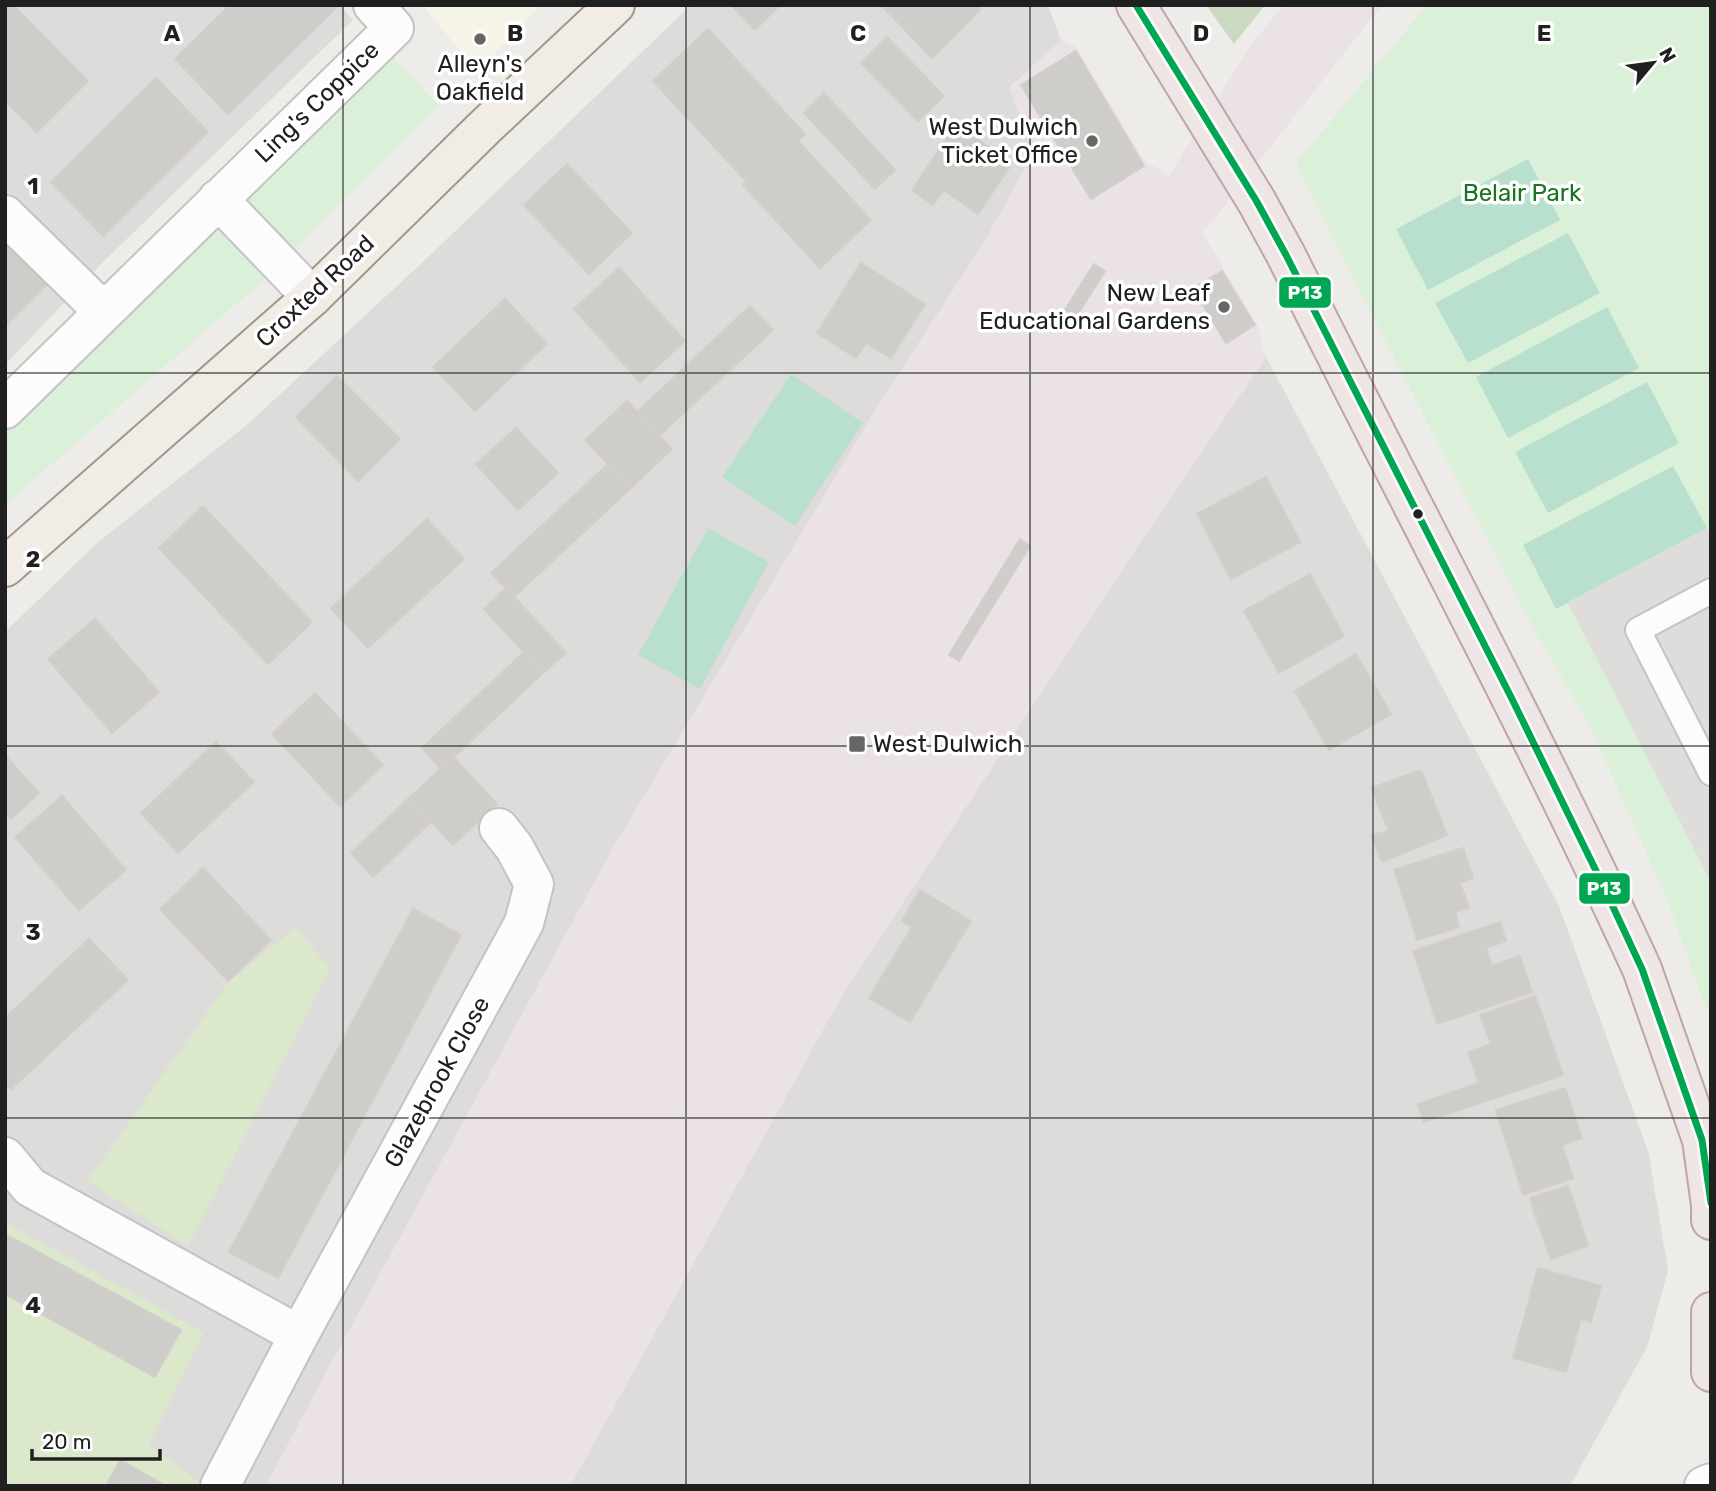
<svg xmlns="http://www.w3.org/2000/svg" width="1716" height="1491" font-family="Rubik,sans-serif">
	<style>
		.residential { fill: #dddcda }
		.industrial { fill: #ebe2e7 }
		.education { fill: #f6f4e6 }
		.grass { fill: #dbe8cb }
		.forest { fill: #cbd9c1 }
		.park { fill: #daf0d9 }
		.pitch { fill: #b9e0ce }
		.parking { fill: #dedddc }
		.building { fill: #cfcdca; stroke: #d1cecb; stroke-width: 2 }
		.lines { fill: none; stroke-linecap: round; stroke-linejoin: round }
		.service-casing { stroke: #c4c3c1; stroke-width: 28 }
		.minor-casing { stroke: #c4c3c1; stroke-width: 42 }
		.tertiary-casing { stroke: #c4c3c1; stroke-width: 42 }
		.primary-casing { stroke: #a29888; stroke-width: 42 }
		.trunk-casing { stroke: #c0a3ac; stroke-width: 42 }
		.service { stroke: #fcfcfc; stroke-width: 24 }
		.minor { stroke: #fcfcfc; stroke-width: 38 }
		.tertiary { stroke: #fcfcfc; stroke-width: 38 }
		.primary { stroke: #f1ece6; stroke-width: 38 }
		.trunk { stroke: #eee6e4; stroke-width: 38 }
		.bus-1-casing { stroke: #fff; stroke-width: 12 }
		.bus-1 { stroke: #00a651; stroke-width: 7 }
		.grid { fill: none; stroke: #202020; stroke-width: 2; stroke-opacity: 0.55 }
		.poi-dot { fill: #686766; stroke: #fff; stroke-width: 2.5 }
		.bus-dot { fill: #202020; stroke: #fff; stroke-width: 2.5 }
		.labels { text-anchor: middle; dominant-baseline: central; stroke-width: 7; stroke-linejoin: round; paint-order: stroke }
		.poi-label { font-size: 24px; fill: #202020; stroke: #fff; text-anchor: end }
		.street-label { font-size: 24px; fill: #202020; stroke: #fff }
		.park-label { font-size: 24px; fill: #18741e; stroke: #fff }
		.grid-label { font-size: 23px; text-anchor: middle; font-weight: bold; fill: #202020; stroke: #fff; stroke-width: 7; stroke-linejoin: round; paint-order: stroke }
		.line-badge { stroke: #fff; stroke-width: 2.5 }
		.badge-label { font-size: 19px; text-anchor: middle; font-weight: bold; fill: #fff }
	</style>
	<rect width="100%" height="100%" fill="#eeece9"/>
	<path class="residential" d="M 5,5 L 340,5 L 353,20 L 104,261 L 5,365 Z
		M 691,5 L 1048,5 L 1061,40 L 1010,87 L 1033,155 L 982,246 L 879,404 L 616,843 L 326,1373 L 266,1486 L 5,1486 L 5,632 L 97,543 L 248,424 L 425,260 Z
		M 1266,357 L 1559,906 L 1648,1151 L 1668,1271 L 1647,1347 L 1570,1486 L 570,1486 L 842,995 L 1137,547 Z"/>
	<path class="industrial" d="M 1284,5 L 1382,5 L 1203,233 L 1259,328 L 1262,348 L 1266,357 L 1137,547 L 842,995 L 570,1486 L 266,1486 L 326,1373 L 616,843 L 879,404 L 982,246 L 1033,156 L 1010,87 L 1061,40 L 1076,47 L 1144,160 L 1169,176 L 1252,43 Z"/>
	<path class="education" d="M 423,5 L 541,5 L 477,72 Z"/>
	<path class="grass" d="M 296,927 L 330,969 L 188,1246 L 87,1181 L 228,983 Z
		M 5,1222 L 204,1333 L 149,1444 L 199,1482 L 198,1486 L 166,1486 L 120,1461 L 106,1486 L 5,1486 L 5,1294 L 154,1377 L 180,1330 L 5,1234 Z"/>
	<path class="forest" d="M 1206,5 L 1265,5 L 1234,44 Z"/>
	<path class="park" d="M 1427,5 L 1711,5 L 1711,1014 L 1703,1001 L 1667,899 L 1591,728 L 1525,613 L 1333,238 L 1296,163 Z
		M 389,53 L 439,106 L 249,293 L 5,505 L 5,428 Z"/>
	<path class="pitch" d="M 1528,159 L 1560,220 L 1428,290 L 1396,229 Z
		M 1568,233 L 1600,293 L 1468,363 L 1435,303 Z
		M 1607,307 L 1639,368 L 1508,438 L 1476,377 Z
		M 791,374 L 863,423 L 795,526 L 722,477 Z
		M 1647,382 L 1679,443 L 1548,513 L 1515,452 Z
		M 1673,466 L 1707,528 L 1556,609 L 1523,545 Z
		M 708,528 L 769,562 L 700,689 L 638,655 Z"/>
	<path class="parking" d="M 1707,528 L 1711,534 L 1711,882 L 1568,603 Z"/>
	<path class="building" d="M 5,5 L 13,5 L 88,81 L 37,132 L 5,101 Z
		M 230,5 L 336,5 L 337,7 L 228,114 L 175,59 Z
		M 731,5 L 780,5 L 755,30 Z
		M 881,5 L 976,5 L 980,10 L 932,58 Z
		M 708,29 L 805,134 L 798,141 L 871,220 L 820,268 L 743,185 L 747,182 L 653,81 Z
		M 887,37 L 944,96 L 918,121 L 861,63 Z
		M 1076,51 L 1144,166 L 1091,199 L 1021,85 Z
		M 156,78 L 208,132 L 103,236 L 51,182 Z
		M 824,93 L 895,170 L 875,189 L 804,113 Z
		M 956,125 L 1012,163 L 978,214 L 944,190 L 933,205 L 912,190 Z
		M 567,164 L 632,233 L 589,274 L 524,205 Z
		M 5,232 L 52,279 L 5,326 Z
		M 861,263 L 925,304 L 891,358 L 866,343 L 856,358 L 817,333 Z
		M 1094,264 L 1105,271 L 1076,317 L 1065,310 Z
		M 619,268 L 685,341 L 640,382 L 574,309 Z
		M 1222,271 L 1255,325 L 1226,343 L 1193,288 Z
		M 505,299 L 547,344 L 475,411 L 433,367 Z
		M 750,306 L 773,330 L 659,436 L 637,412 Z
		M 337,376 L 400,439 L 358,481 L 296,417 Z
		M 627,401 L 672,449 L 631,488 L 585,440 Z
		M 516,428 L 558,473 L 518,510 L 476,464 Z
		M 608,464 L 631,488 L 514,597 L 491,573 Z
		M 1266,477 L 1300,542 L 1231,579 L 1197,514 Z
		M 203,506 L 312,622 L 268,664 L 159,548 Z
		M 427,519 L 464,559 L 368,648 L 331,608 Z
		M 1020,539 L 1030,546 L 959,661 L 949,655 Z
		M 1310,574 L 1344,636 L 1279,673 L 1244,611 Z
		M 506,588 L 566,653 L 543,673 L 484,609 Z
		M 95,619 L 159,692 L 112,733 L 48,659 Z
		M 524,652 L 543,673 L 441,769 L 422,748 Z
		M 1356,654 L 1391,714 L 1329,750 L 1295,691 Z
		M 315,693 L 383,765 L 340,806 L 272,734 Z
		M 216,742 L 254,782 L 178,853 L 141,813 Z
		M 5,755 L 39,793 L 11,819 L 5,812 Z
		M 453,757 L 497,804 L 453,845 L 409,798 Z
		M 1421,770 L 1447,835 L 1382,862 L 1371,835 L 1389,831 L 1371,788 Z
		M 62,796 L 126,870 L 79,910 L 15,837 Z
		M 409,798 L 431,822 L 373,877 L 351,853 Z
		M 1463,848 L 1473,878 L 1460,883 L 1469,908 L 1455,912 L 1459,927 L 1417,940 L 1394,870 Z
		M 203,868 L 271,940 L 228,981 L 160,909 Z
		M 920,890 L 971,921 L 910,1022 L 869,998 L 912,927 L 902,921 Z
		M 413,909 L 461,935 L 278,1278 L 229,1252 Z
		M 1500,922 L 1506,941 L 1486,948 L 1492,966 L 1520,956 L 1532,992 L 1437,1024 L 1413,951 Z
		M 89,939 L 128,980 L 11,1089 L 5,1083 L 5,1018 Z
		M 1535,996 L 1563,1075 L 1424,1122 L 1418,1104 L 1479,1083 L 1468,1052 L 1491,1044 L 1480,1015 Z
		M 1565,1088 L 1582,1138 L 1562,1145 L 1573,1178 L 1523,1195 L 1496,1110 Z
		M 1568,1186 L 1574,1203 L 1535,1215 L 1530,1198 Z
		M 1574,1203 L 1588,1246 L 1551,1259 L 1535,1215 Z
		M 5,1234 L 181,1330 L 155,1377 L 5,1294 Z
		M 1538,1268 L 1601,1286 L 1591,1322 L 1581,1319 L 1566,1372 L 1513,1358 Z
		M 120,1460 L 166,1486 L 106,1486 Z"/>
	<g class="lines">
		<g class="service-casing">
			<path id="service" d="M 1711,591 L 1638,630 L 1711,773"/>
		</g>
		<g class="minor-casing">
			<path id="minor" d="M 218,199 L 312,297
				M 5,215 L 103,311
				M 5,409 L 394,28 L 373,5
				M 5,1157 L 30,1187 L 299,1335
				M 220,1486 L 299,1335 L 524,923 L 534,884 L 514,847 L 499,828"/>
		</g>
		<g class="tertiary-casing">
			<path id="tertiary" d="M 1704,1486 L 1711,1483"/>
		</g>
		<g class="primary-casing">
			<path id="primary" d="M 5,567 L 312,297 L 485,127 L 615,5"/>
		</g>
		<g class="trunk-casing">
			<path id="trunk" d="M 1136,5 L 1257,202 L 1286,255 C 1404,493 1531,727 1642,969 L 1702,1140 L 1711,1205 L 1711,1220
				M 1711,1312 L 1711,1372"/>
		</g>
		<use href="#service" class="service"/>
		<use href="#minor" class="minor"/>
		<use href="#tertiary" class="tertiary"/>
		<use href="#primary" class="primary"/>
		<use href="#trunk" class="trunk"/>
		<g class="bus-1-casing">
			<path id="bus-1" d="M 1136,5 L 1257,202 L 1286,255 L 1512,699 L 1600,879 L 1642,969 L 1702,1140 L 1711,1203"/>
		</g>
		<use href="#bus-1" class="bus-1"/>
	</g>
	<path class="grid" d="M 343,5 L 343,1486M 686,5 L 686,1486M 1030,5 L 1030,1486M 1373,5 L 1373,1486M 5,373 L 1711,373M 5,746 L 1711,746M 5,1118 L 1711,1118"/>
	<g class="poi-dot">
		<circle cx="480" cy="39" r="7"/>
		<circle cx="1092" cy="141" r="7"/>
		<circle cx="1224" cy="307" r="7"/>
		<rect x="848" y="735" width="18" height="18" rx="3.5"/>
	</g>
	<circle class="bus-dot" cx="1418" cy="514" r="6"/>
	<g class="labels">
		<g class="poi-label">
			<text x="480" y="64" text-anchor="middle">Alleyn's<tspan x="480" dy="28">Oakfield</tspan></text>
			<text x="1078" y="127">West Dulwich<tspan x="1078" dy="28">Ticket Office</tspan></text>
			<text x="1210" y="293">New Leaf<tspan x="1210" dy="28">Educational Gardens</tspan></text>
			<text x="873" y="744" text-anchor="start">West Dulwich</text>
		</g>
		<g class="street-label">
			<text transform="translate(317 102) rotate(-44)">Ling's Coppice</text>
			<text transform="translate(315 291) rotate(-43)">Croxted Road</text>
			<text transform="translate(437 1082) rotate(-61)">Glazebrook Close</text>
		</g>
		<g class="park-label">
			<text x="1522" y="193">Belair Park</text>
		</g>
	</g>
	<g class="grid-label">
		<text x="172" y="41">A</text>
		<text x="515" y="41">B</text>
		<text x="858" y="41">C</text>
		<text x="1201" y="41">D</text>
		<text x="1544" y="41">E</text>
		<text x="33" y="194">1</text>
		<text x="33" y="567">2</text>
		<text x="33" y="940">3</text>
		<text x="33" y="1313">4</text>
	</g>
	<g class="line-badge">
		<rect x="1278" y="276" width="54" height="33" rx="7" fill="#00a651"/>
		<rect x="1578" y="872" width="53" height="33" rx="7" fill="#00a651"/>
	</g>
	<g class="badge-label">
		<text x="1305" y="299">P13</text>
		<text x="1604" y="895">P13</text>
	</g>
	<rect width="1716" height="1491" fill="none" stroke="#202020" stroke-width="14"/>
	<g transform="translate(1653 63) rotate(61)" stroke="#ffffff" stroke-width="5" paint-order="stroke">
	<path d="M0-5L12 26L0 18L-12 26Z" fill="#202020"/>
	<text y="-10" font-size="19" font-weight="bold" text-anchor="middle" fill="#202020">N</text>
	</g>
	<path d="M32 1449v10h128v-10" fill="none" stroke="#202020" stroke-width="3.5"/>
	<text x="42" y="1449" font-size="21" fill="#202020" stroke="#ffffff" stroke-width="5" paint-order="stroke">20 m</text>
</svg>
